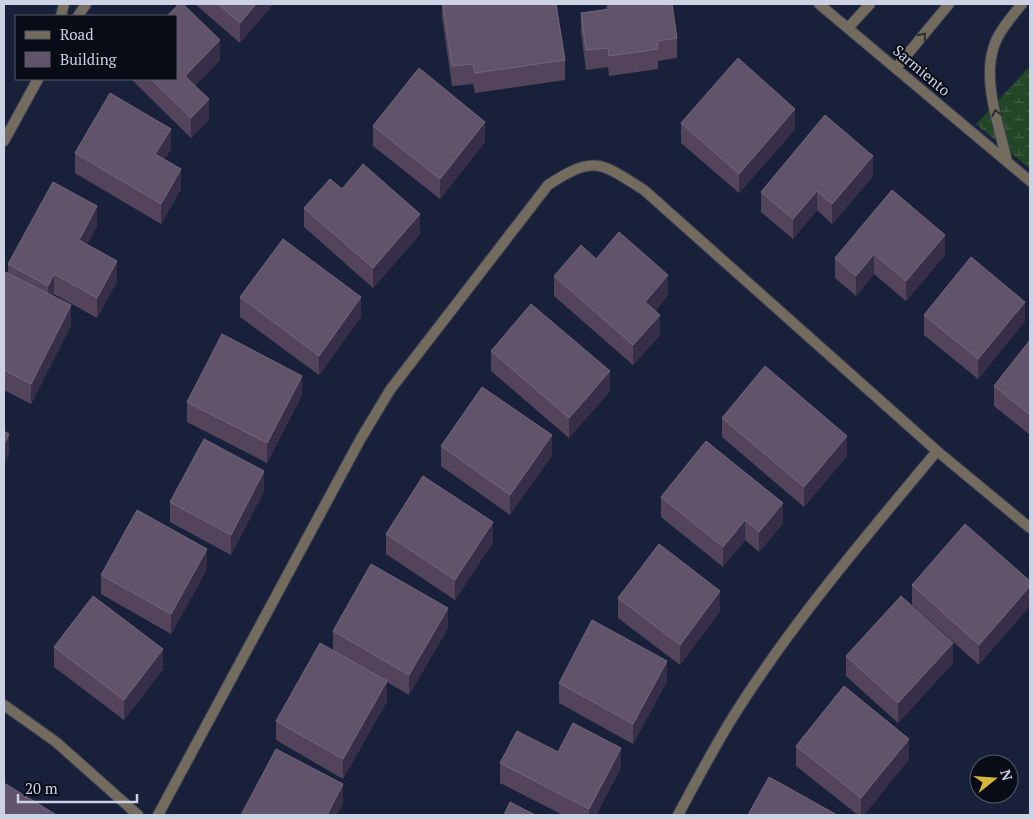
<svg xmlns="http://www.w3.org/2000/svg" width="1034" height="819" font-family="'PT Serif',serif">
	<style>
		.wetland { fill: url(#wetland-marsh) }
		.lines { fill: none; stroke-linecap: round; stroke-linejoin: round }
		.street-casing { stroke: #363d55; stroke-width: 12 }
		.street { stroke: #746b5f; stroke-width: 10 }
		.wall { fill: #54445b }
		.shaded-wall { fill: #372f48 }
		.building { fill: #61536a; stroke: #72677d }
		.oneway { stroke: #2e2d30 }
		.labels { text-anchor: middle; dominant-baseline: central; stroke-width: 4; stroke-linejoin: round; paint-order: stroke }
		.street-label { font-size: 15px; fill: #ccd2e3; stroke: #080c16 }
	</style>
	<defs>
		<pattern id="wetland-marsh" width="20" height="14" patternUnits="userSpaceOnUse" patternTransform="scale(1.25)"><rect width="20" height="14" fill="#224626"/><path d="M1 5h8M5 5V1M11 12h8M15 12V8" fill="none" stroke="#416045"/></pattern>
	</defs>
	<rect width="100%" height="100%" fill="#19213a"/>
	<path class="wetland" d="M 1030,66 L 1030,169 L 976,124 Z"/>
	<g class="lines">
		<g class="street-casing">
			<path id="street" d="M 819,4 L 1030,181
				M 61,16 L 64,4
				M 78,16 L 86,4
				M 848,28 L 870,4
				M 896,68 L 949,4
				M 4,141 L 38,79
				M 1007,161 C 999,125 982,81 994,46 C 998,32 1013,15 1022,4
				M 4,705 L 56,742 L 138,815
				M 158,815 L 360,440 L 390,390 L 548,185 C 594,155 600,162 644,190 L 937,451 L 1030,528
				M 678,815 C 697,780 716,743 738,709 C 796,618 868,534 937,451"/>
		</g>
		<use href="#street" class="street"/>
	</g>
	<path class="wall" d="M 195,4 L 273,4 L 240,43 Z
		M 442,4 L 556,4 L 565,60 L 565,80 L 475,93 L 473,84 L 452,86 L 442,17 Z
		M 606,4 L 672,4 L 677,38 L 677,58 L 658,61 L 658,69 L 609,76 L 608,67 L 586,70 L 581,33 L 581,13 L 607,10 Z
		M 220,60 L 195,85 L 209,119 L 191,138 L 131,79 L 176,79 Z
		M 681,123 L 795,129 L 739,193 L 681,143 Z
		M 373,126 L 485,142 L 440,199 L 373,146 Z
		M 171,149 L 164,160 L 181,189 L 161,224 L 75,173 L 75,153 Z
		M 873,176 L 832,224 L 817,210 L 793,239 L 761,212 L 761,192 Z
		M 342,189 L 420,234 L 373,288 L 304,227 L 304,208 Z
		M 892,190 L 945,255 L 906,301 L 874,274 L 856,296 L 835,278 L 835,258 Z
		M 97,226 L 87,244 L 117,281 L 97,318 L 54,294 L 53,296 L 71,325 L 31,404 L 4,390 L 4,275 L 8,274 L 8,264 Z
		M 596,259 L 668,295 L 655,311 L 660,335 L 633,365 L 554,296 L 554,276 Z
		M 240,297 L 361,317 L 319,375 L 240,317 Z
		M 924,315 L 1025,321 L 978,379 L 924,335 Z
		M 1030,340 L 1030,435 L 994,406 L 994,386 Z
		M 491,351 L 610,391 L 569,438 L 491,371 Z
		M 302,395 L 267,463 L 187,422 L 187,402 Z
		M 722,418 L 847,456 L 804,507 L 722,437 Z
		M 441,446 L 552,455 L 510,515 L 441,466 Z
		M 264,491 L 231,555 L 170,522 L 170,502 Z
		M 661,497 L 783,523 L 759,552 L 745,540 L 723,567 L 661,517 Z
		M 386,534 L 493,542 L 455,600 L 386,554 Z
		M 207,569 L 171,634 L 101,594 L 101,575 Z
		M 1030,581 L 979,665 L 912,605 L 912,585 Z
		M 618,598 L 720,611 L 680,665 L 618,618 Z
		M 448,628 L 409,695 L 387,682 L 387,701 L 343,779 L 276,740 L 276,721 L 333,651 L 333,631 Z
		M 54,647 L 163,669 L 124,720 L 54,667 Z
		M 846,656 L 953,663 L 898,723 L 846,676 Z
		M 667,681 L 633,744 L 559,703 L 559,683 Z
		M 796,746 L 909,759 L 864,815 L 858,815 L 796,766 Z
		M 558,752 L 621,767 L 596,815 L 563,815 L 500,783 L 500,763 Z"/>
	<path class="shaded-wall" d="M 256,4 L 273,4 L 240,43 L 240,23 Z
		M 220,40 L 220,60 L 185,96 L 185,76 Z
		M 209,99 L 209,119 L 191,138 L 191,118 Z
		M 795,109 L 795,129 L 739,193 L 739,174 Z
		M 485,122 L 485,142 L 440,199 L 440,179 Z
		M 171,129 L 171,149 L 155,174 L 155,154 Z
		M 873,156 L 873,176 L 832,224 L 832,204 Z
		M 181,169 L 181,189 L 161,224 L 161,204 Z
		M 817,191 L 817,210 L 793,239 L 793,219 Z
		M 97,206 L 97,226 L 79,259 L 79,240 Z
		M 420,214 L 420,234 L 373,288 L 373,268 Z
		M 945,235 L 945,255 L 906,301 L 906,281 Z
		M 874,254 L 874,274 L 856,296 L 856,276 Z
		M 117,261 L 117,281 L 97,318 L 97,298 Z
		M 54,274 L 54,294 L 48,306 L 48,286 Z
		M 668,275 L 668,295 L 645,322 L 645,302 Z
		M 361,297 L 361,317 L 319,375 L 319,356 Z
		M 1025,302 L 1025,321 L 978,379 L 978,359 Z
		M 71,305 L 71,325 L 31,404 L 31,384 Z
		M 660,315 L 660,335 L 633,365 L 633,345 Z
		M 610,371 L 610,391 L 569,438 L 569,418 Z
		M 302,376 L 302,395 L 267,463 L 267,443 Z
		M 9,434 L 9,453 L 4,464 L 4,444 Z
		M 552,435 L 552,455 L 510,515 L 510,495 Z
		M 847,436 L 847,456 L 804,507 L 804,487 Z
		M 264,471 L 264,491 L 231,555 L 231,535 Z
		M 783,503 L 783,523 L 759,552 L 759,532 Z
		M 745,520 L 745,540 L 723,567 L 723,547 Z
		M 493,522 L 493,542 L 455,600 L 455,580 Z
		M 207,549 L 207,569 L 171,634 L 171,614 Z
		M 1030,586 L 1030,606 L 979,665 L 979,645 Z
		M 720,591 L 720,611 L 680,665 L 680,645 Z
		M 448,608 L 448,628 L 409,695 L 409,675 Z
		M 953,643 L 953,663 L 898,723 L 898,703 Z
		M 163,649 L 163,669 L 124,720 L 124,700 Z
		M 667,661 L 667,681 L 633,744 L 633,724 Z
		M 387,681 L 387,701 L 343,779 L 343,759 Z
		M 909,739 L 909,759 L 864,815 L 861,815 L 861,798 Z
		M 621,748 L 621,767 L 596,815 L 589,815 L 589,809 Z
		M 343,784 L 343,804 L 337,815 L 327,815 Z"/>
	<path class="building" d="M 179,4 L 183,4 L 220,40 L 185,76 L 209,99 L 191,118 L 151,79 L 176,79 L 176,16 L 167,16 Z
		M 218,4 L 256,4 L 240,23 Z
		M 443,4 L 556,4 L 565,60 L 475,73 L 473,64 L 452,66 Z
		M 609,4 L 672,4 L 677,38 L 657,41 L 658,49 L 609,56 L 608,48 L 586,50 L 581,13 L 610,9 Z
		M 738,58 L 795,109 L 739,174 L 681,123 Z
		M 419,68 L 485,122 L 440,179 L 373,126 Z
		M 110,93 L 171,129 L 155,154 L 181,169 L 161,204 L 75,153 Z
		M 825,115 L 873,156 L 832,204 L 817,191 L 793,219 L 761,192 Z
		M 363,164 L 420,214 L 373,268 L 304,208 L 330,179 L 342,189 Z
		M 53,182 L 97,206 L 79,240 L 117,261 L 97,298 L 54,274 L 48,286 L 8,264 Z
		M 892,190 L 945,235 L 906,281 L 874,254 L 856,276 L 835,258 Z
		M 619,232 L 668,275 L 645,302 L 660,315 L 633,345 L 554,276 L 581,245 L 596,259 Z
		M 283,239 L 361,297 L 319,356 L 240,297 Z
		M 971,257 L 1025,302 L 978,359 L 924,315 Z
		M 5,272 L 71,305 L 31,384 L 4,370 L 4,275 Z
		M 531,304 L 610,371 L 569,418 L 491,351 Z
		M 222,334 L 302,376 L 267,443 L 187,402 Z
		M 1030,340 L 1030,415 L 994,386 Z
		M 765,366 L 847,436 L 804,487 L 722,418 Z
		M 482,387 L 552,435 L 510,495 L 441,446 Z
		M 4,431 L 9,434 L 4,444 Z
		M 204,439 L 264,471 L 231,535 L 170,502 Z
		M 706,441 L 783,503 L 759,532 L 745,520 L 723,547 L 661,497 Z
		M 423,476 L 493,522 L 455,580 L 386,534 Z
		M 137,510 L 207,549 L 171,614 L 101,575 Z
		M 965,524 L 1030,581 L 1030,586 L 979,645 L 912,585 Z
		M 659,544 L 720,591 L 680,645 L 618,598 Z
		M 371,564 L 448,608 L 409,675 L 333,631 Z
		M 93,596 L 163,649 L 124,700 L 54,647 Z
		M 901,596 L 953,643 L 898,703 L 846,656 Z
		M 592,620 L 667,661 L 633,724 L 559,683 Z
		M 320,643 L 387,681 L 343,759 L 276,721 Z
		M 844,686 L 909,739 L 861,798 L 796,746 Z
		M 573,723 L 621,748 L 589,809 L 500,763 L 517,731 L 558,752 Z
		M 276,749 L 343,784 L 327,815 L 241,815 Z
		M 769,777 L 837,815 L 748,815 Z
		M 4,783 L 55,814 L 54,815 L 4,815 Z
		M 510,802 L 535,815 L 504,815 Z"/>
	<defs><path id="oneway-chevron" d="M-2-3.5L2.5 0L-2 3.5" fill="none" stroke-width="1.6" stroke-linecap="round" stroke-linejoin="round" transform="scale(1.25)"/></defs>
	<g class="oneway">
		<use href="#oneway-chevron" transform="translate(923 36) rotate(-51)"/>
		<use href="#oneway-chevron" transform="translate(996 113) rotate(-102)"/>
	</g>
	<g class="labels">
		<g class="street-label">
			<text transform="translate(922 70) rotate(40)">Sarmiento</text>
		</g>
	</g>
	<rect width="1034" height="819" fill="none" stroke="#ccd2e3" stroke-width="10"/>
	<rect x="15" y="15" width="162" height="65" fill="#080c16" stroke="#565b68"/>
	<rect x="25" y="31" width="25" height="8" fill="#746b5f" stroke="#565b68"/>
	<text x="60" y="40" font-size="15" fill="#ccd2e3">Road</text>
	<rect x="25" y="52" width="25" height="15" fill="#61536a" stroke="#565b68"/>
	<text x="60" y="65" font-size="15" fill="#ccd2e3">Building</text>
	<g transform="translate(994 779) rotate(73)"><circle r="24" fill="#080c16" stroke="#565b68"/>
	<path d="M0-4L9 19L0 12L-9 19Z" fill="#d5b535"/>
	<text y="-8" font-size="14" font-weight="bold" text-anchor="middle" fill="#ccd2e3">N</text>
	</g>
	<path d="M18 794v8h119v-8" fill="none" stroke="#ccd2e3" stroke-width="2.5"/>
	<text x="25" y="794" font-size="15" fill="#ccd2e3" stroke="#080c16" stroke-width="4" paint-order="stroke">20 m</text>
</svg>
